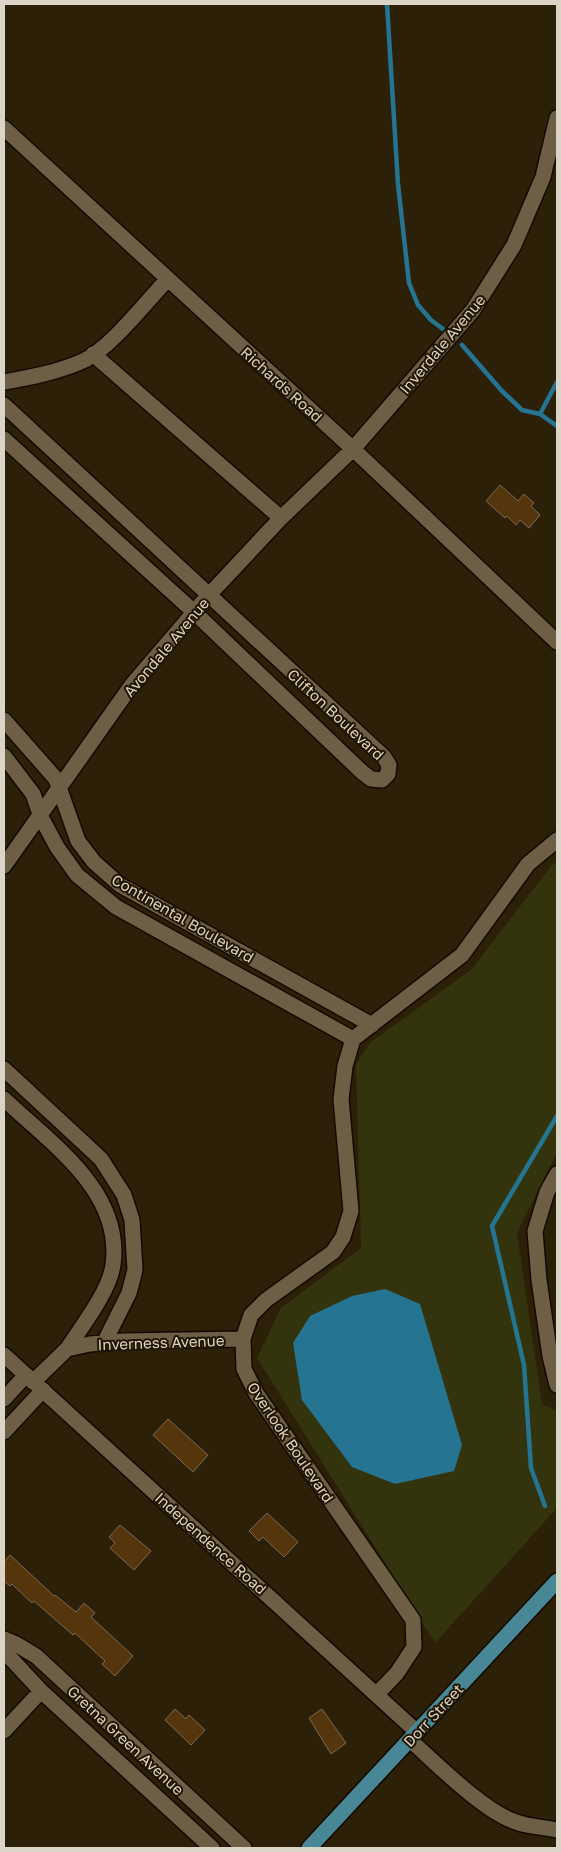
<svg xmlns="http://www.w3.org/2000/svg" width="561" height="1852" font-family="'Golos Text',sans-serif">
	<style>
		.green { fill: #33340d }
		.water { fill: #257592 }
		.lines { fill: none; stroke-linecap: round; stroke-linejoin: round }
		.stream { stroke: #257592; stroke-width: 4.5 }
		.building { fill: #55360c; stroke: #7c6953 }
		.minor-casing { stroke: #140900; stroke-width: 18 }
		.major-casing { stroke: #140900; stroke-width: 18 }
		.minor { stroke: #6d5f46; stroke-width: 15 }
		.major { stroke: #488896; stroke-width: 15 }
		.labels { text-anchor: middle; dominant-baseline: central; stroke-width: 4; stroke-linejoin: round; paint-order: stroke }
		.street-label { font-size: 15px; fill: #dcd4c6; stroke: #221601 }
	</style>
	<rect width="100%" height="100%" fill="#2c2008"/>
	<path class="green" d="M 557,861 L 557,1152 L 517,1233 L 542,1404 L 557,1411 L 557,1508 L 435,1643 L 257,1358 L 281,1308 L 361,1248 L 356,1064 L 371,1042 L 471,970 L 552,865 Z"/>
	<path class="water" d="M 385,1289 L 420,1304 L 462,1445 L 454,1471 L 395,1484 L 352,1467 L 302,1400 L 293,1343 L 310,1316 L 352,1296 Z"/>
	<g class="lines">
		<path class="stream" d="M 387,4 L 398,184 L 409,283 L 418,305 L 431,320 L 443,329
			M 462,345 L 502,391 L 522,410 L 540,414
			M 557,382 L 540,414 L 557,426
			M 545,1506 L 531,1468 L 524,1365 L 492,1226 L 557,1116"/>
	</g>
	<path class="building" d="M 500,485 L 518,501 L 524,494 L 534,503 L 531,506 L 540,515 L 529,528 L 520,520 L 516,525 L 507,516 L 505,518 L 486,501 Z
		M 168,1419 L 208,1455 L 193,1472 L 153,1435 Z
		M 267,1513 L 298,1542 L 284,1557 L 263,1537 L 259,1541 L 249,1531 Z
		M 120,1525 L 151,1551 L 134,1570 L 110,1548 L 115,1543 L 109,1537 Z
		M 10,1555 L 54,1596 L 55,1595 L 76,1612 L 84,1603 L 95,1613 L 91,1617 L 133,1656 L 115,1676 L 102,1664 L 105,1661 L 75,1633 L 73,1635 L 34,1601 L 32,1603 L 12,1584 L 10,1586 L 4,1581 L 4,1562 Z
		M 175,1709 L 186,1719 L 189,1715 L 205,1730 L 191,1745 L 165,1720 Z
		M 322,1709 L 346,1743 L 331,1754 L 309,1718 Z"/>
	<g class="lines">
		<g class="minor-casing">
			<path id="minor" d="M 4,128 L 353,449 L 557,642
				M 93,354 L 281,518
				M 4,382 C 32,377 59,372 85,360 C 112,346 145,303 167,280
				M 4,405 L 384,757 L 389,765 L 388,774 L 382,780 L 371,779 L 362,772 L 194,612 L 4,439
				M 4,720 L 56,779 L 78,841 L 94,862 L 120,885 L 372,1025
				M 4,756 L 33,794 L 41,817 L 57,847 L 77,875 L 116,907 L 353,1039
				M 4,866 L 131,686 L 208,596 L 281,518 L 353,449 L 473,310 L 514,245 L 543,177 L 557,118
				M 4,1069 L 101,1159 L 124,1195 L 132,1220 L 135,1270 L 129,1293 L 104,1343
				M 4,1099 C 51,1144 123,1191 113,1265 C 109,1292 82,1326 67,1349
				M 557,1174 L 547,1192 L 535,1231 L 539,1280 L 550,1356 L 557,1385
				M 4,1355 L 417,1732
				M 33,1382 L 67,1349 L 90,1344 L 124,1341 L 243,1339
				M 4,1399 L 26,1375
				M 4,1432 L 43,1390
				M 4,1639 L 16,1644 L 36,1656 L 244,1848
				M 4,1651 L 41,1691 L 212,1848
				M 377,1694 L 397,1673 L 414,1647 L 413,1620 L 256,1393 L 244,1369 L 243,1339 L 251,1315 L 266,1300 L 333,1252 L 343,1237 L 351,1211 L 341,1099 L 345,1066 L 353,1039 L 462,955 L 528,864 L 557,840
				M 4,1731 L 41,1691
				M 410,1740 C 436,1763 484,1812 516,1822 C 529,1827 544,1827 557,1830"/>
		</g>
		<g class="major-casing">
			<path id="major" d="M 309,1848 L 557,1581"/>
		</g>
		<use href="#minor" class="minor"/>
		<use href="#major" class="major"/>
	</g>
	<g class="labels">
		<g class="street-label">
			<text transform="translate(442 344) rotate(-50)">Inverdale Avenue</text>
			<text transform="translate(282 384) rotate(42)">Richards Road</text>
			<text transform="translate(166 647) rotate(-50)">Avondale Avenue</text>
			<text transform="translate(336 714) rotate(43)">Clifton Boulevard</text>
			<text transform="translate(183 918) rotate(30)">Continental Boulevard</text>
			<text transform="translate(161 1342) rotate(-2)">Inverness Avenue</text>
			<text transform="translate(291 1442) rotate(56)">Overlook Boulevard</text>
			<text transform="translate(211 1543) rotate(42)">Independence Road</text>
			<text transform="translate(433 1715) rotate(-47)">Dorr Street</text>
			<text transform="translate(126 1740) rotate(43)">Gretna Green Avenue</text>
		</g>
	</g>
	<rect width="561" height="1852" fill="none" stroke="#dcd4c6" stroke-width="10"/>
</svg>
